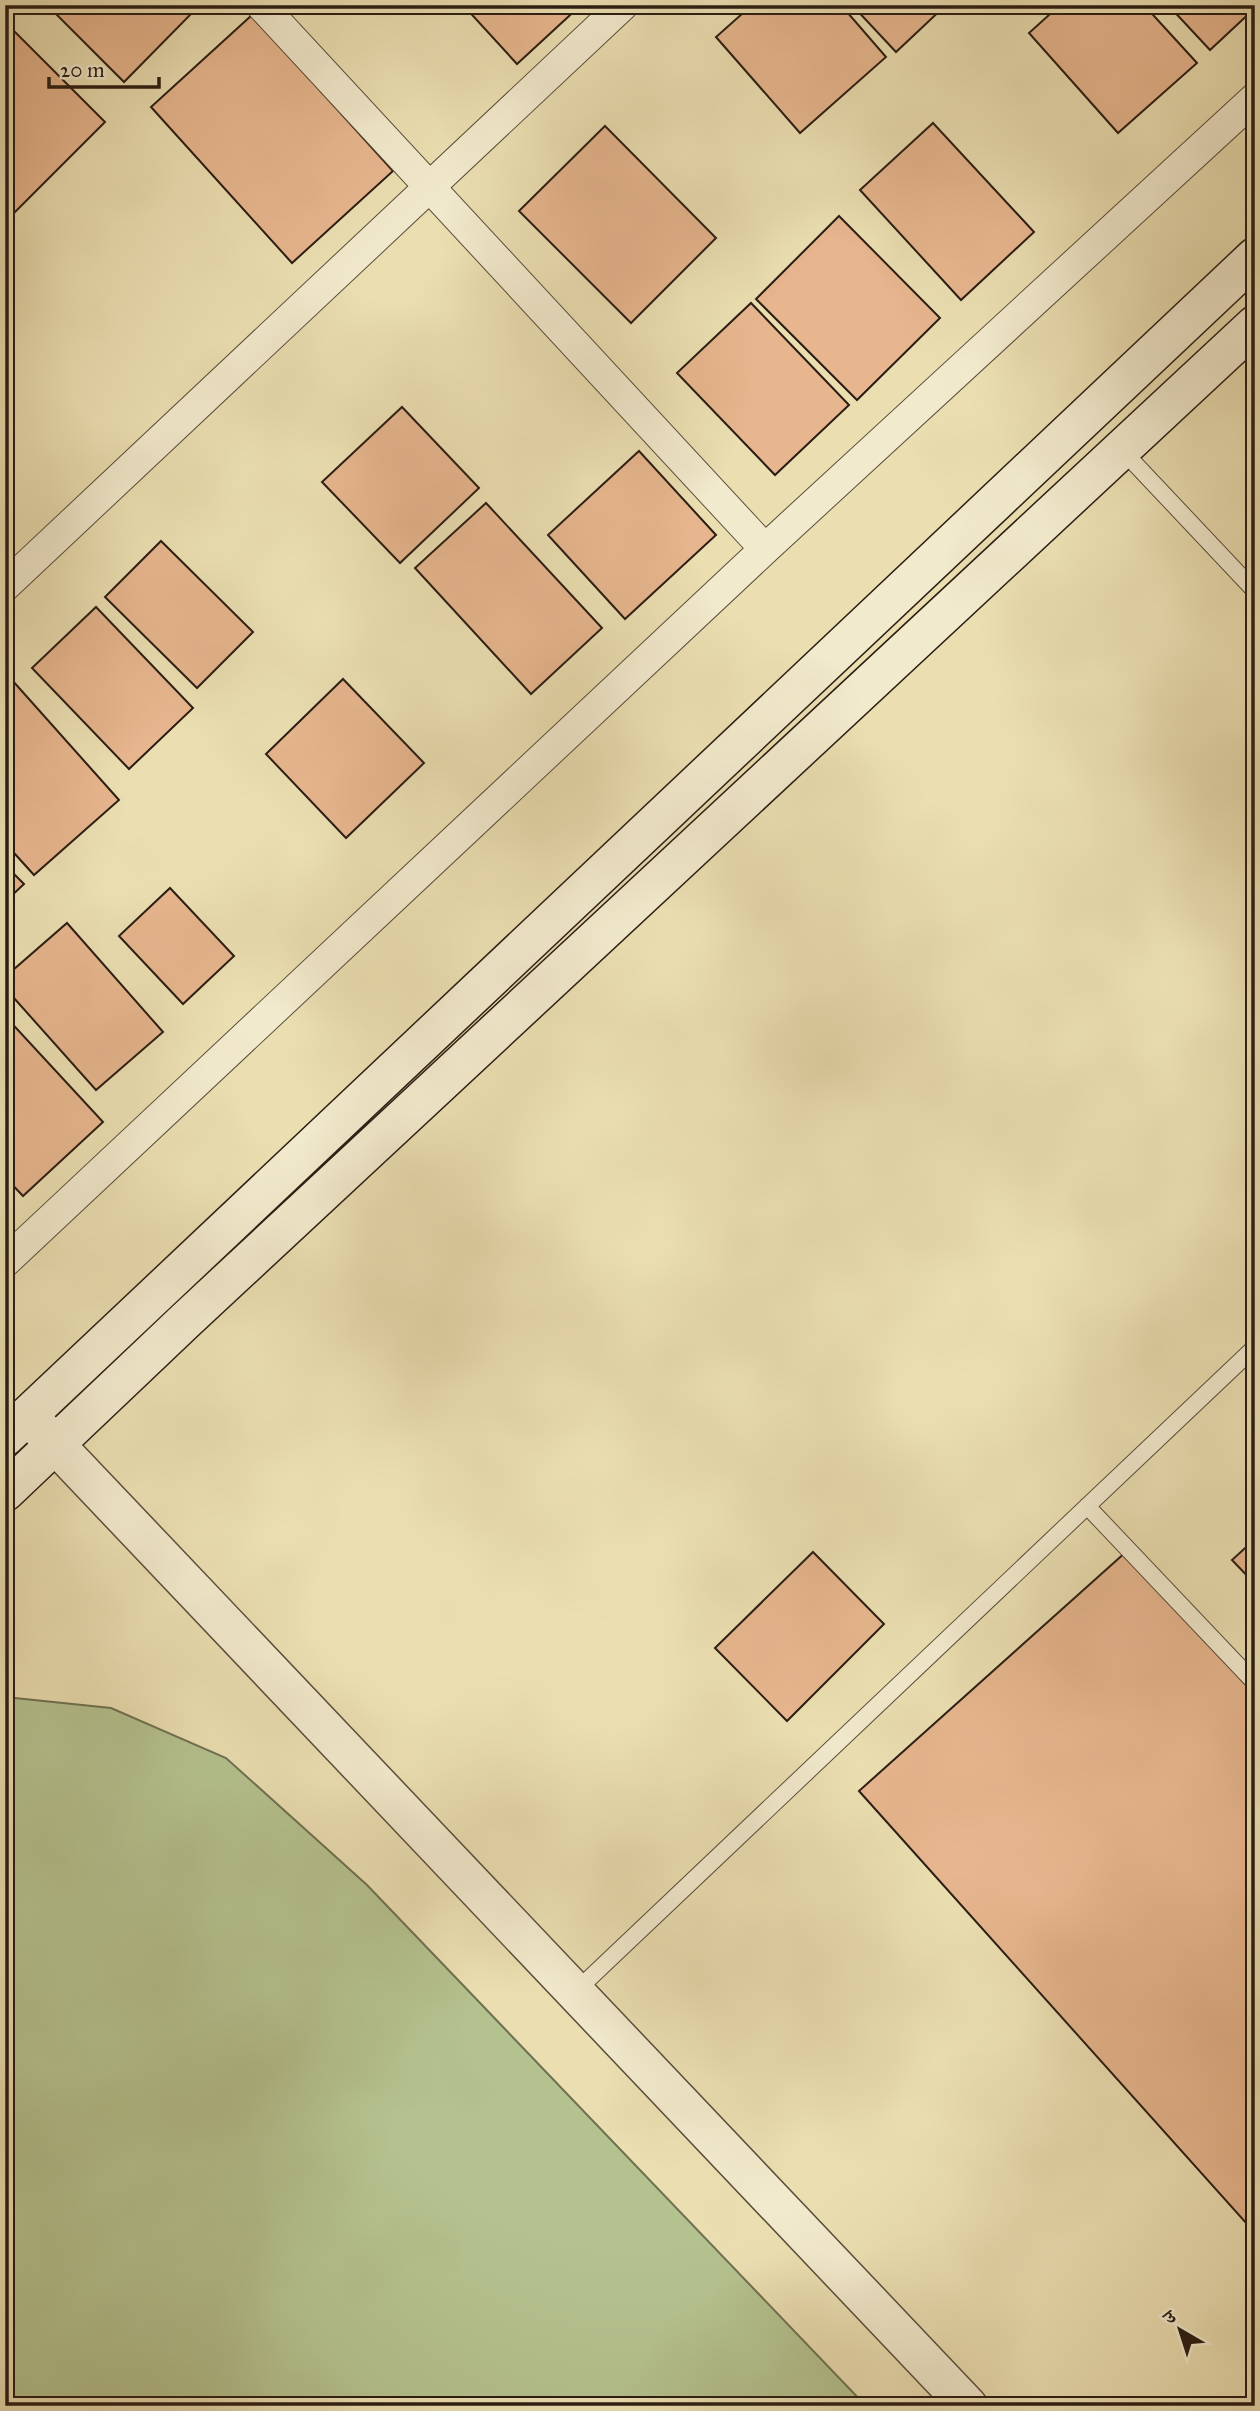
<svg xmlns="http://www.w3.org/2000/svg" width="1260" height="2411" font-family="'IM FELL Great Primer','Noto Serif Devanagari',serif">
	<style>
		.pitch { fill: #b4c28f; stroke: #6f7051; stroke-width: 2 }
		.building { fill: #e7b68e; stroke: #2a1d13; stroke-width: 2 }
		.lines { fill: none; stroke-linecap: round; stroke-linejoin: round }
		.service-casing { stroke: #5a4e3b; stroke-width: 18 }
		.minor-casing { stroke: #5a4e3b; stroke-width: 32 }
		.tertiary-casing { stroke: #5a4e3b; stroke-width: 41 }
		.secondary-casing { stroke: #2a1d13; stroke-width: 41 }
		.service { stroke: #f2eacd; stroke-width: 16 }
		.minor { stroke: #f2eacd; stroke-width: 30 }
		.tertiary { stroke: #f2eacd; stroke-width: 38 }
		.secondary { stroke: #f2eacd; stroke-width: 38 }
	</style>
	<rect width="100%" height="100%" fill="#ebdfb2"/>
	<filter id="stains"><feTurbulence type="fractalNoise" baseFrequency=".00286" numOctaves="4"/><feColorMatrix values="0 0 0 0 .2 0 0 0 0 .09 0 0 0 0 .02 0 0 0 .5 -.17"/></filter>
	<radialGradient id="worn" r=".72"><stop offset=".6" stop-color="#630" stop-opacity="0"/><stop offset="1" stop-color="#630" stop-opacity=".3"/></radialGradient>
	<path class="pitch" d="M 5,1697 L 111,1708 L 226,1758 L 367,1885 L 866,2406 L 5,2406 Z"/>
	<path class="building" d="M 47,5 L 181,5 L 190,15 L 124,82 Z
		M 463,5 L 581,5 L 517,64 Z
		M 752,5 L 841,5 L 886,57 L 800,133 L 716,37 Z
		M 852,5 L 946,5 L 896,52 Z
		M 1060,5 L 1144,5 L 1197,63 L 1118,133 L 1029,33 Z
		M 1168,5 L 1255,5 L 1255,8 L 1210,50 Z
		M 252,15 L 393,171 L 292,263 L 151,107 Z
		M 5,22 L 105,122 L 7,220 L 5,219 Z
		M 933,123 L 1034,232 L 961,300 L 860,190 Z
		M 605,126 L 716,238 L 631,323 L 519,211 Z
		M 839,216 L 940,318 L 857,400 L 756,299 Z
		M 751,303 L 849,405 L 775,475 L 677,373 Z
		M 402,407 L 479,488 L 400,563 L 322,482 Z
		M 639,451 L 716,535 L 625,619 L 548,535 Z
		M 486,503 L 602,628 L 531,694 L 415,568 Z
		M 161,541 L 253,632 L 197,688 L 105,597 Z
		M 96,607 L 193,708 L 129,769 L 32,668 Z
		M 343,679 L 424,763 L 346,838 L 266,754 Z
		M 12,680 L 119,800 L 34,875 L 5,843 L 5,686 Z
		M 5,865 L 24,884 L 5,902 Z
		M 170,888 L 234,956 L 183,1004 L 119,936 Z
		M 67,923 L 163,1032 L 96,1090 L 5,988 L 5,977 Z
		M 5,1016 L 103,1122 L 23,1196 L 5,1177 Z
		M 1255,1539 L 1255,1584 L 1232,1560 Z
		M 1127,1551 L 1255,1694 L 1255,2233 L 859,1791 Z
		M 813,1552 L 884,1624 L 787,1721 L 715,1648 Z"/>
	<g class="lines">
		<g class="service-casing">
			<path id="service" d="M 1121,449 L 1255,591
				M 1087,1506 L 1255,1683
				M 575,1992 L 1255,1347"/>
		</g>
		<g class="minor-casing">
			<path id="minor" d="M 261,5 L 765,549
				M 5,586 L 623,5
				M 5,1262 L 765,549 L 1255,98"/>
		</g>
		<g class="tertiary-casing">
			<path id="tertiary" d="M 32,1420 L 968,2406"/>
		</g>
		<g class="secondary-casing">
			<path id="secondary" d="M 5,1437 L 1255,257
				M 5,1492 L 186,1320 L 1255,325"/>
		</g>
		<use href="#service" class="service"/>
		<use href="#minor" class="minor"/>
		<use href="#tertiary" class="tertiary"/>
		<use href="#secondary" class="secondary"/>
	</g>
	<rect width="1260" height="2411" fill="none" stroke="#ebdfb2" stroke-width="28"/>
	<rect x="7" y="7" width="1246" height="2397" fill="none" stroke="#2a1d13" stroke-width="3.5"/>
	<rect x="14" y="14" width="1232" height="2383" fill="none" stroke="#2a1d13" stroke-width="2"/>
	<g transform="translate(1180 2330) rotate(321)" stroke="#f2eacd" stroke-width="5" paint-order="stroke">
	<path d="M0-5L12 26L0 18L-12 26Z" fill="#2a1d13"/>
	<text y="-10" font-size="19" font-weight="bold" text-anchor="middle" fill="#2a1d13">उ</text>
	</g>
	<path d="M49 77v10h110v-10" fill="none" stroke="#2a1d13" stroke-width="3.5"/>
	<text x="60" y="77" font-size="21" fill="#2a1d13" stroke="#f2eacd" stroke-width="5" paint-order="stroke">20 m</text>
	<rect width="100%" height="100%" filter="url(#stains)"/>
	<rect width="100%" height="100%" fill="url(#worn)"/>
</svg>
